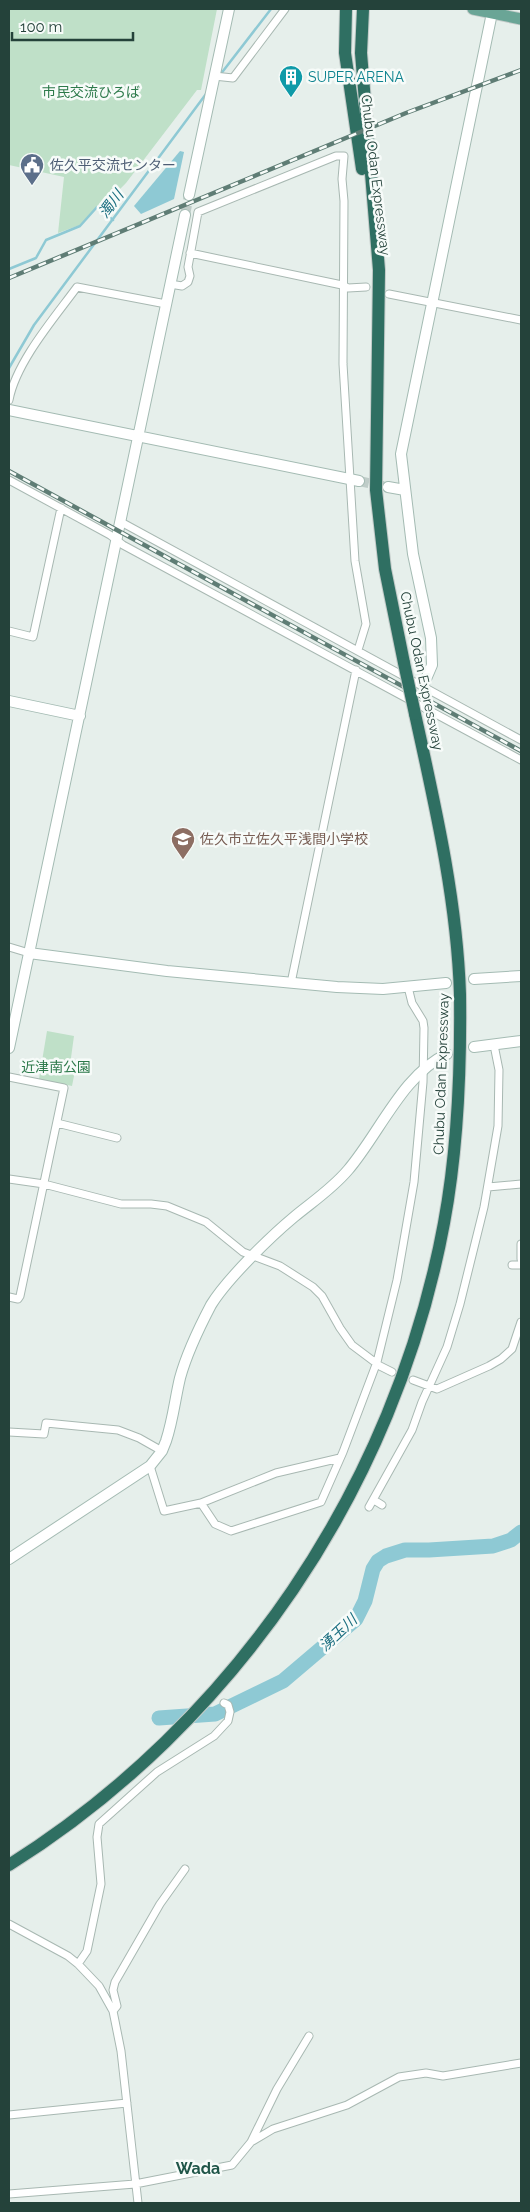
<svg xmlns="http://www.w3.org/2000/svg" width="530" height="2212" font-family="Raleway,'Noto Sans JP',sans-serif">
	<style>
		.green { fill: #bfe0c8 }
		.water { fill: #8ec9d4 }
		.lines { fill: none; stroke-linecap: round; stroke-linejoin: round }
		.stream { stroke: #8ec9d4; stroke-width: 2.5 }
		.river { stroke: #8ec9d4; stroke-width: 15 }
		.secondary-tunnel { stroke: #bfccc8; stroke-width: 10; stroke-dasharray: 10 5; stroke-linecap: butt }
		.street-casing { stroke: #a8b8b2; stroke-width: 9 }
		.secondary-casing { stroke: #a4bbb3; stroke-width: 12 }
		.primary-casing { stroke: #c2cac8; stroke-width: 13 }
		.highway-casing { stroke: #c2cac8; stroke-width: 14 }
		.street { stroke: #fff; stroke-width: 7 }
		.secondary { stroke: #fff; stroke-width: 10 }
		.primary { stroke: #6aa596; stroke-width: 11 }
		.highway { stroke: #2f6f62; stroke-width: 12 }
		.rail-casing { stroke: #5f7d75; stroke-width: 4.5 }
		.rail { stroke: #f7fbf9; stroke-width: 2.5; stroke-dasharray: 8; stroke-linecap: butt }
		.highway-bridge-casing { stroke: #c2cac8; stroke-width: 14; stroke-linecap: butt }
		.highway-bridge { stroke: #2f6f62; stroke-width: 12 }
		.labels { text-anchor: middle; dominant-baseline: central; stroke-width: 5; stroke-linejoin: round; paint-order: stroke }
		.culture-label { font-size: 14px; fill: #0d838f; stroke: #f7fbf9; text-anchor: start }
		.park-label { font-size: 14px; fill: #2d7a4b; stroke: #f7fbf9 }
		.service-label { font-size: 14px; fill: #4e5e75; stroke: #f7fbf9; text-anchor: start }
		.street-label { font-size: 14px; fill: #24423a; stroke: #f7fbf9 }
		.education-label { font-size: 14px; fill: #785e54; stroke: #f7fbf9; text-anchor: start }
		.water-label { font-size: 15px; font-style: italic; fill: #1c6f80; stroke: #f7fbf9 }
		.quarter-label { font-size: 16px; font-weight: bold; fill: #1f5548; stroke: #f7fbf9 }
	</style>
	<rect width="100%" height="100%" fill="#e6efeb"/>
	<path class="green" d="M 9,9 L 217,9 L 201,90 L 197,90 L 126,183 L 111,198 L 100,203 L 80,225 L 58,233 L 64,177 L 9,165 Z
		M 47,1031 L 74,1036 L 70,1065 L 76,1066 L 72,1086 L 39,1079 Z"/>
	<path class="water" d="M 180,151 L 184,152 L 174,199 L 141,214 L 134,206 Z"/>
	<g class="lines">
		<path class="stream" d="M 220,75 L 271,9
			M 9,269 L 36,258 L 46,240 L 80,226 L 97,207 L 113,220
			M 9,368 L 34,325 L 206,94"/>
		<path class="river" d="M 159,1718 L 215,1714 L 283,1681 L 356,1619 L 365,1601 L 373,1569 L 378,1561 L 386,1556 L 405,1550 L 429,1550 L 493,1546 L 511,1540 L 521,1532"/>
		<path class="secondary-tunnel" d="M 185,215 L 189,195
			M 359,481 L 388,487"/>
		<g class="street-casing">
			<path id="street" d="M 214,76 L 233,78 L 285,9
				M 190,253 L 342,285 L 348,288 L 366,287
				M 170,284 L 182,286 L 188,282 L 190,276 L 188,267 L 198,212 L 336,156 L 344,156 L 342,179 L 344,201 L 343,364 L 355,561 L 366,624 L 358,650
				M 389,294 L 521,320
				M 9,400 C 16,362 55,317 77,287 L 166,304
				M 9,480 L 110,535 L 123,545 L 521,760
				M 121,522 L 521,740
				M 9,631 L 33,637 L 61,508
				M 9,947 L 29,953
				M 291,983 L 356,670
				M 9,1077 L 64,1088 L 20,1296 L 18,1299 L 9,1297
				M 57,1123 L 117,1138
				M 9,1179 L 44,1184 L 121,1204 L 151,1204 L 167,1206 L 206,1222 L 243,1252 L 280,1266 L 313,1287 L 322,1296 L 340,1328 L 352,1345 L 380,1366 L 392,1372
				M 488,1187 L 521,1184
				M 521,1244 L 521,1259
				M 512,1265 L 521,1265
				M 413,1380 L 437,1389 L 489,1366 L 501,1359 L 512,1349 L 521,1322
				M 9,1432 L 44,1434 L 46,1423 L 118,1430 L 139,1438 L 162,1451
				M 150,1466 L 164,1511 L 201,1503 L 276,1473 L 340,1458
				M 374,1500 L 382,1505
				M 201,1503 L 215,1524 L 231,1531 L 321,1502 L 343,1452 L 377,1362 L 397,1280 L 414,1182 L 423,1082 L 424,1028 L 423,1021 L 412,1003 L 408,987
				M 369,1507 L 412,1430 L 422,1402 L 447,1347 L 460,1304 L 484,1207 L 498,1126 L 499,1070 L 494,1045
				M 9,1924 L 68,1956 L 78,1964 L 99,1986 L 113,2011 L 121,2051 L 138,2203
				M 78,1964 L 87,1951 L 101,1884 L 97,1837 L 99,1824 L 157,1772 L 214,1736 L 228,1721 L 230,1712 L 228,1705 L 224,1703
				M 113,2011 L 117,2006 L 113,1990 L 115,1982 L 160,1904 L 185,1869
				M 9,2115 L 127,2103
				M 251,2142 L 273,2129 L 347,2105 L 399,2077 L 426,2073 L 443,2076 L 521,2063
				M 9,2194 L 135,2184 L 232,2165 L 251,2142 L 277,2089 L 309,2036"/>
		</g>
		<g class="secondary-casing">
			<path id="secondary" d="M 189,195 L 229,9
				M 9,410 L 359,481
				M 388,487 L 405,490
				M 423,686 L 432,665 L 431,638 L 413,554 L 401,454 L 492,13
				M 9,701 L 80,716
				M 29,953 L 167,971 L 337,987 L 383,989 L 446,983
				M 474,979 L 521,976
				M 474,1047 L 521,1041
				M 9,1048 L 185,215
				M 9,1559 L 150,1466 L 162,1451 L 166,1441 C 173,1420 175,1399 180,1378 C 186,1356 200,1326 211,1305 C 227,1279 270,1237 294,1217 C 312,1202 332,1189 348,1170 C 379,1134 403,1074 447,1054"/>
		</g>
		<g class="primary-casing">
			<path id="primary" d="M 473,9 L 521,19"/>
		</g>
		<g class="highway-casing">
			<path id="highway" d="M 346,9 L 345,53 L 362,169
				M 363,9 L 361,53 L 379,270 L 376,490 L 385,569 L 404,663
				M 9,1865 C 235,1723 395,1487 444,1223 C 458,1148 461,1070 460,994 C 457,900 435,805 415,714"/>
		</g>
		<use href="#street" class="street"/>
		<use href="#secondary" class="secondary"/>
		<use href="#primary" class="primary"/>
		<use href="#highway" class="highway"/>
		<g class="rail-casing">
			<path id="rail" d="M 9,278 L 406,113 L 521,70
				M 9,471 L 521,751"/>
		</g>
		<use href="#rail" class="rail"/>
		<g class="highway-bridge-casing">
			<path id="highway-bridge" d="M 404,663 L 415,714"/>
		</g>
		<use href="#highway-bridge" class="highway-bridge"/>
	</g>
	<defs>
		<g id="building-pin" transform="scale(1.25)"><path d="M0 17L-7.5 6A9.5 9.5 0 1 1 7.5 6Z" fill="#0f9aa8" stroke="#f7fbf9"/><path d="M-4-6H4V6H1V3H-1V6H-4ZM-2.5-4.3h1.7v1.8h-1.7ZM.8-4.3h1.7v1.8H.8ZM-2.5-1h1.7V.8h-1.7ZM.8-1h1.7V.8H.8Z" fill="#fff"/></g>
		<g id="civic-pin" transform="scale(1.25)"><path d="M0 17L-7.5 6A9.5 9.5 0 1 1 7.5 6Z" fill="#5c6f8a" stroke="#f7fbf9"/><path d="M-.6-6.5H3V-4.5H.6V-3L4-1V1h2V6H-6V1h2V-1L-.6-3ZM-1.2 2.5V6h2.4V2.5Z" fill="#fff"/></g>
		<g id="school-pin" transform="scale(1.25)"><path d="M0 17L-7.5 6A9.5 9.5 0 1 1 7.5 6Z" fill="#8d6e63" stroke="#f7fbf9"/><path d="M0-5L7-2L0 1L-7-2ZM-4 1L0 2.5L4 1V4Q0 6-4 4Z" fill="#fff"/></g>
	</defs>
	<g fill-rule="evenodd">
		<use href="#building-pin" x="291" y="77"/>
		<use href="#civic-pin" x="32" y="165"/>
		<use href="#school-pin" x="183" y="839"/>
	</g>
	<g class="labels">
		<g class="culture-label">
			<text x="308" y="77">SUPER ARENA</text>
		</g>
		<g class="park-label">
			<text x="91" y="92">市民交流ひろば</text>
			<text x="56" y="1067">近津南公園</text>
		</g>
		<g class="service-label">
			<text x="50" y="165">佐久平交流センター</text>
		</g>
		<g class="street-label">
			<text transform="translate(376 175) rotate(83)">Chubu Odan Expressway</text>
			<text transform="translate(422 671) rotate(78)">Chubu Odan Expressway</text>
			<text transform="translate(441 1074) rotate(-88)">Chubu Odan Expressway</text>
		</g>
		<g class="education-label">
			<text x="200" y="839">佐久市立佐久平浅間小学校</text>
		</g>
		<g class="water-label">
			<text transform="translate(111 204) rotate(-53)">濁川</text>
			<text transform="translate(338 1633) rotate(-43)">湧玉川</text>
		</g>
		<g class="quarter-label">
			<text x="198" y="2168">Wada</text>
		</g>
	</g>
	<rect width="530" height="2212" fill="none" stroke="#24423a" stroke-width="20"/>
	<path d="M12 32v8h121v-8" fill="none" stroke="#24423a" stroke-width="2.5"/>
	<text x="20" y="32" font-size="15" fill="#24423a" stroke="#f7fbf9" stroke-width="4" paint-order="stroke">100 m</text>
</svg>
